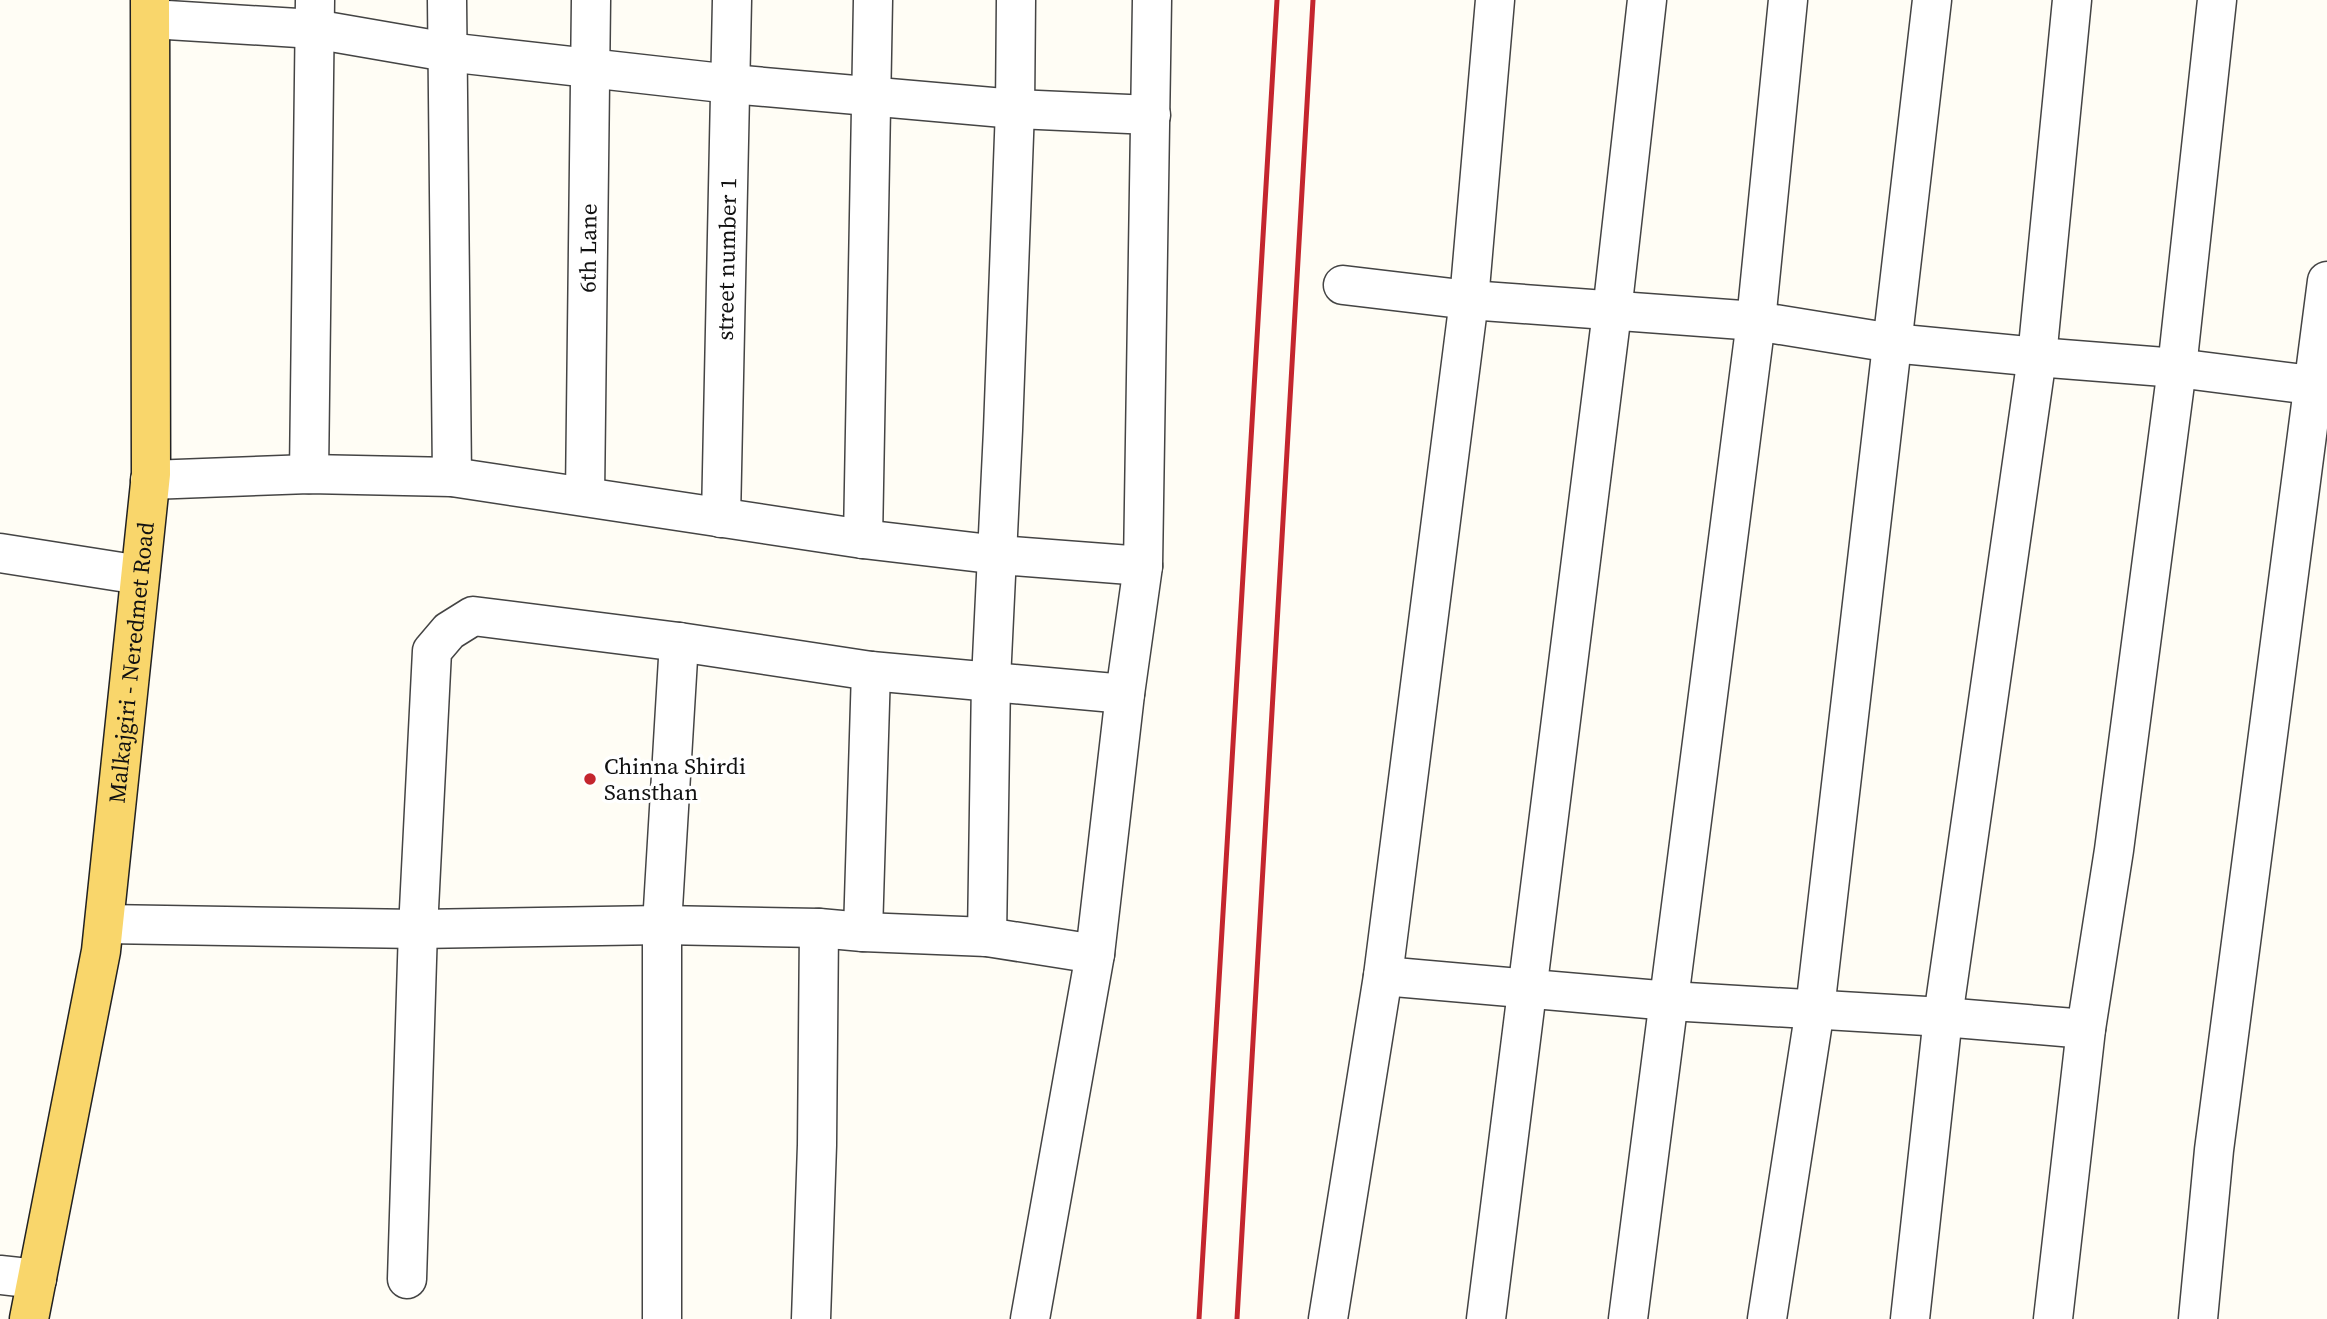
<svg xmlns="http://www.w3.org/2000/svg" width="2327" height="1319" font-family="'Source Serif 4',serif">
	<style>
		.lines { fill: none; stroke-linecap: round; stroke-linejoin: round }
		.minor-casing { stroke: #444; stroke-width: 41 }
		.major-casing { stroke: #222; stroke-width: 41 }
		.minor { stroke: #fff; stroke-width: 38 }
		.major { stroke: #f9d66b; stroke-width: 38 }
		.rail { stroke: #c4262e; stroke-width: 5 }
		.poi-dot { fill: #c4262e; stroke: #fff; stroke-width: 2.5 }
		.labels { text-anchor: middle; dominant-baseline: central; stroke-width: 7; stroke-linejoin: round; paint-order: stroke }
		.street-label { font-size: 23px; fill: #111; stroke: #fff }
		.poi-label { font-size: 23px; fill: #111; stroke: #fff; text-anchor: start }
	</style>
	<rect width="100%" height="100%" fill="#fffdf5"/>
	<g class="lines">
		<g class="minor-casing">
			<g id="minor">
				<path d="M 447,0 L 452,477"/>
				<path d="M 151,19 L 314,29 L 447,52 L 731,84 L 1015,109 L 1151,115"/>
				<path d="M 1343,285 L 1469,300 L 1756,321 L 1892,343 L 2037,357 L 2177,368 L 2327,387"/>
				<path d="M 309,474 L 315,0"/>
				<path d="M 150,480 L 309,474 L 452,477 L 863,539 L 999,555 L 1143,566"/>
				<path id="s1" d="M 585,496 L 591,0"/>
				<path id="s2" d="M 721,518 L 732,0"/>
				<path d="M 863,539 L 873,0"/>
				<path d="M 0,553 L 140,575"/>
				<path d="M 105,924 L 418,929 L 662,925 L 819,928 L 863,932 L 987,937 L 1095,954"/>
				<path d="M 863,932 L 871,671"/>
				<path d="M 987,937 L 991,680 L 1003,430 L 1015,109 L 1016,0"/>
				<path d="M 1383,976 L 1670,1001 L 1943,1017 L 2086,1029"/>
				<path d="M 0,1275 L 37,1279"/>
				<path d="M 407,1279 L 418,929 L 432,651 L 449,631 L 473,616 L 679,642 L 871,671 L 1125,694"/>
				<path d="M 662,1319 L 662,925 L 679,642"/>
				<path d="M 811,1319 L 817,1145 L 819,928"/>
				<path d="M 1030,1319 L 1095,954 L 1125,694 L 1143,566 L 1152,0"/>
				<path d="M 1328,1319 L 1383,976 L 1469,300 L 1495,0"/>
				<path d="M 1486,1319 L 1612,312 L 1647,0"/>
				<path d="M 1628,1319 L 1756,321 L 1788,0"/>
				<path d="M 1767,1319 L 1815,1009 L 1932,0"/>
				<path d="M 1910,1319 L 1943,1017 L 2037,357 L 2072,0"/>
				<path d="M 2053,1319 L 2086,1029 L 2114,850 L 2177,368 L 2217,0"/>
				<path d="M 2198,1319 L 2214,1150 L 2327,281"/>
			</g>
		</g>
		<g class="major-casing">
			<g id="major">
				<path id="s3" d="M 29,1319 L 101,951 L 151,474 L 150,0"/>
			</g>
		</g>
		<use href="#minor" class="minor"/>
		<use href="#major" class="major"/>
		<path class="rail" d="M 1199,1319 L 1277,0
			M 1237,1319 L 1313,0"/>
	</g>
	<circle class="poi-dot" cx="590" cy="779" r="7"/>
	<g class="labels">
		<g class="street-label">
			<text stroke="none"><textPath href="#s1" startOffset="248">6th Lane</textPath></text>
			<text stroke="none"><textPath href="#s2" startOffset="259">street number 1</textPath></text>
			<text stroke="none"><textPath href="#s3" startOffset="665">Malkajgiri - Neredmet Road</textPath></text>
		</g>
		<g class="poi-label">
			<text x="604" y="766">Chinna Shirdi<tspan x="604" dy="26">Sansthan</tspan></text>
		</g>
	</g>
</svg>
